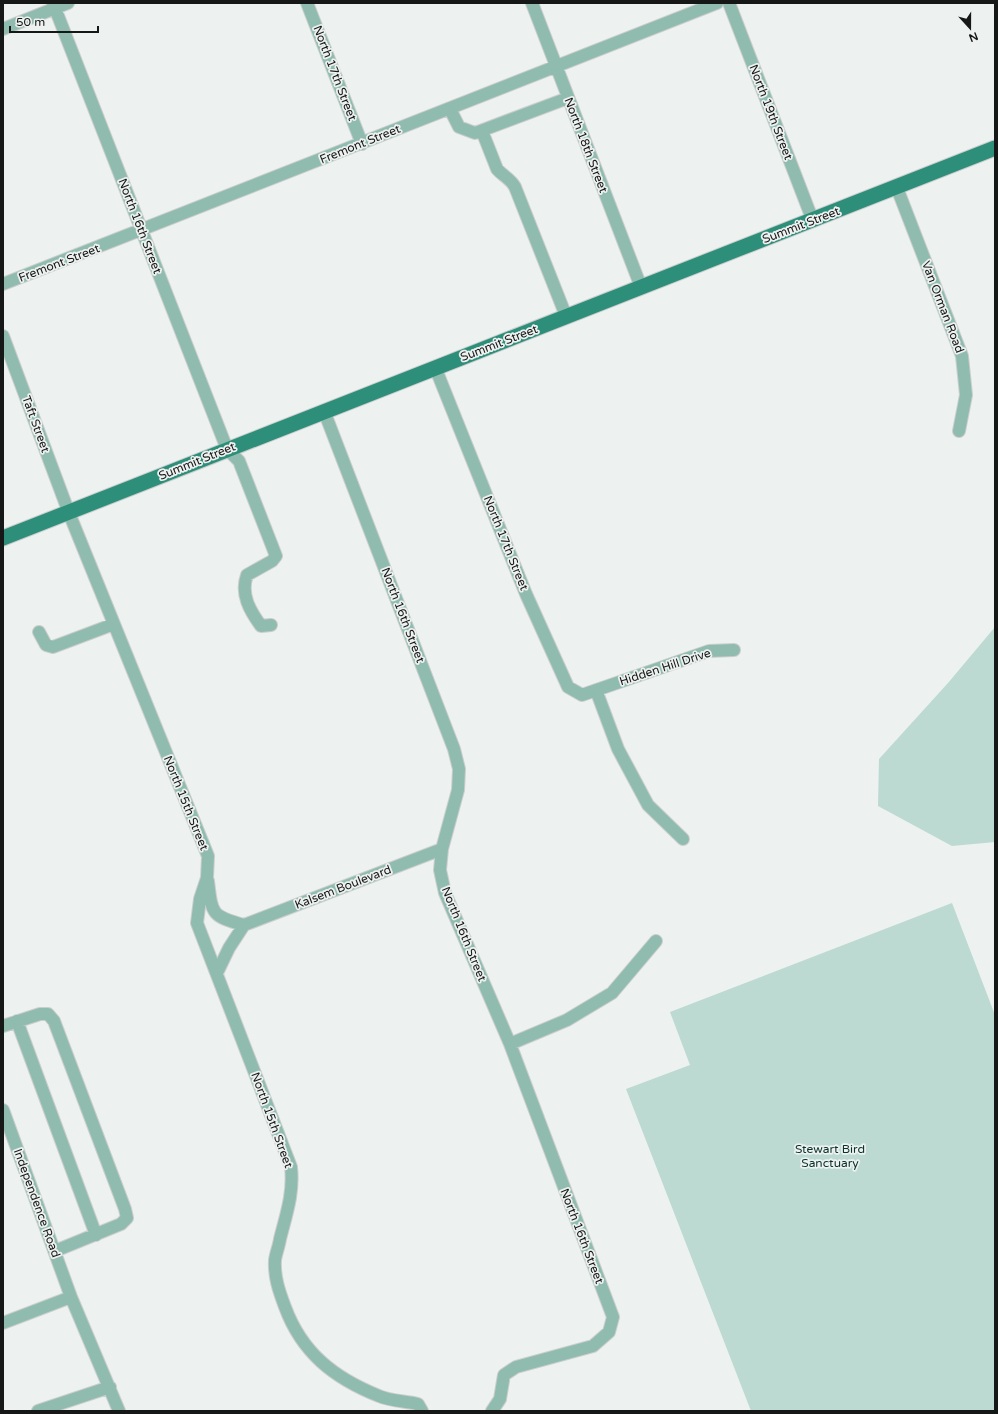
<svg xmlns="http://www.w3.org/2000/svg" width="998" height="1414" font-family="'Varela Round',sans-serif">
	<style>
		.green { fill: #bcdad1 }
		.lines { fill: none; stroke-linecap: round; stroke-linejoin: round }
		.minor-casing { stroke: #cbcecd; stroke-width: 14 }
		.major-casing { stroke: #cbcecd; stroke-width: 17 }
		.minor { stroke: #90bcb0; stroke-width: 12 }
		.major { stroke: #2d8f7a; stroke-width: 15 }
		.labels { text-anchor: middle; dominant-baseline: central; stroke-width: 3.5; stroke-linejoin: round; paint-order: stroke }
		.street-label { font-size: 12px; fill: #161817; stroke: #edf1f0 }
		.park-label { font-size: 12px; fill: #07332a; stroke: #edf1f0 }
	</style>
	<rect width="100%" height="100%" fill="#edf1f0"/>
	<path class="green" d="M 995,627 L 995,842 L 952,846 L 878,806 L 879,759 L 948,683 Z
		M 952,903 L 995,1015 L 995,1411 L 751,1411 L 626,1089 L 690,1065 L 670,1012 Z"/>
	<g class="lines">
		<g class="minor-casing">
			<path id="minor" d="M 53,3 L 227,449 L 239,461 L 276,556 L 272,561 L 247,575 C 240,594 250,611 261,626 L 271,625
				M 307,3 L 362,144
				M 532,3 L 641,287
				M 729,3 L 813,221
				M 3,29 L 68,3
				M 450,109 L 459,127 L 475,133 L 568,98
				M 482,131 L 497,169 C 503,176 511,179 515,187 L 566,316
				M 897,188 L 962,356 L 966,395 L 959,431
				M 3,284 L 717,3
				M 3,336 L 69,513 L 208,856 L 207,878 L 200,899 L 197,923 L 291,1167 C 294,1193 286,1215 280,1239 C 279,1246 276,1253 275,1260 C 274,1277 279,1291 285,1307 C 302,1353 334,1378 379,1396 C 390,1401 405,1401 418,1404 L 422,1411
				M 435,367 L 526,594 L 568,687 L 582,695 L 709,651 L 734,650
				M 324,411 L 454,749 L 459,769 L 458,790 L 442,849 L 440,870 L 445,893 L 510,1044 L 613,1317 L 609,1332 L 593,1346 L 516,1367 L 504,1375 L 500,1399 L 492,1411
				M 39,632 L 46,645 L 53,647 L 114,624
				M 596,690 L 618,749 L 648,805 L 683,839
				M 208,881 C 212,914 211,916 244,925
				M 217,973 L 229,948 L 244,925 L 442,849
				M 17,1021 L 96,1235
				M 3,1026 L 40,1014 L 48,1014 L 54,1021 L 125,1209 L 127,1218 L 121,1224 L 55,1251
				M 510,1044 L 567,1020 L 612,993 L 656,941
				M 3,1110 L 71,1297 L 119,1411
				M 3,1323 L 71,1297
				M 38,1411 L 110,1387"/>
		</g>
		<g class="major-casing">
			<path id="major" d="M 3,538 L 995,148"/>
		</g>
		<use href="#minor" class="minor"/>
		<use href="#major" class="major"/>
	</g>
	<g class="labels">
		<g class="street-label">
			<text transform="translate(335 73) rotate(69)">North 17th Street</text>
			<text transform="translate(771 112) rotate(69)">North 19th Street</text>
			<text transform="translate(360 144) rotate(-22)">Fremont Street</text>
			<text transform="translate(586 145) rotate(69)">North 18th Street</text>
			<text transform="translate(801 225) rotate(-21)">Summit Street</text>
			<text transform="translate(140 226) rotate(69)">North 16th Street</text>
			<text transform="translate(59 263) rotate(-21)">Fremont Street</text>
			<text transform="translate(943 307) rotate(69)">Van Orman Road</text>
			<text transform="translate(499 343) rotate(-21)">Summit Street</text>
			<text transform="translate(36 424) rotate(70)">Taft Street</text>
			<text transform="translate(197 461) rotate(-22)">Summit Street</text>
			<text transform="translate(506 543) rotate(68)">North 17th Street</text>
			<text transform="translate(403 615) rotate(69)">North 16th Street</text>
			<text transform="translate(665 667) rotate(-18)">Hidden Hill Drive</text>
			<text transform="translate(186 803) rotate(68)">North 15th Street</text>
			<text transform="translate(343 887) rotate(-21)">Kalsem Boulevard</text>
			<text transform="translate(464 934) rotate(68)">North 16th Street</text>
			<text transform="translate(272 1120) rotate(70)">North 15th Street</text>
			<text transform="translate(37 1203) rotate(70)">Independence Road</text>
			<text transform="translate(582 1236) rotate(69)">North 16th Street</text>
		</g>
		<g class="park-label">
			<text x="830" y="1149">Stewart Bird<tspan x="830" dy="14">Sanctuary</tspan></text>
		</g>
	</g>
	<rect width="998" height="1414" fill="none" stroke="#161817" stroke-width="8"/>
	<g transform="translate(970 28) rotate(159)" stroke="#edf1f0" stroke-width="3" paint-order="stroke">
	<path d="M0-3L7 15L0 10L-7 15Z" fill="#161817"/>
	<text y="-6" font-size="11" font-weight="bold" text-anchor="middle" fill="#161817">N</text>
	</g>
	<path d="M10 26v6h88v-6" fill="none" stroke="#161817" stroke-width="2"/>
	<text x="16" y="26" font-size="12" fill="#161817" stroke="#edf1f0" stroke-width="3" paint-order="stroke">50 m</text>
</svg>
